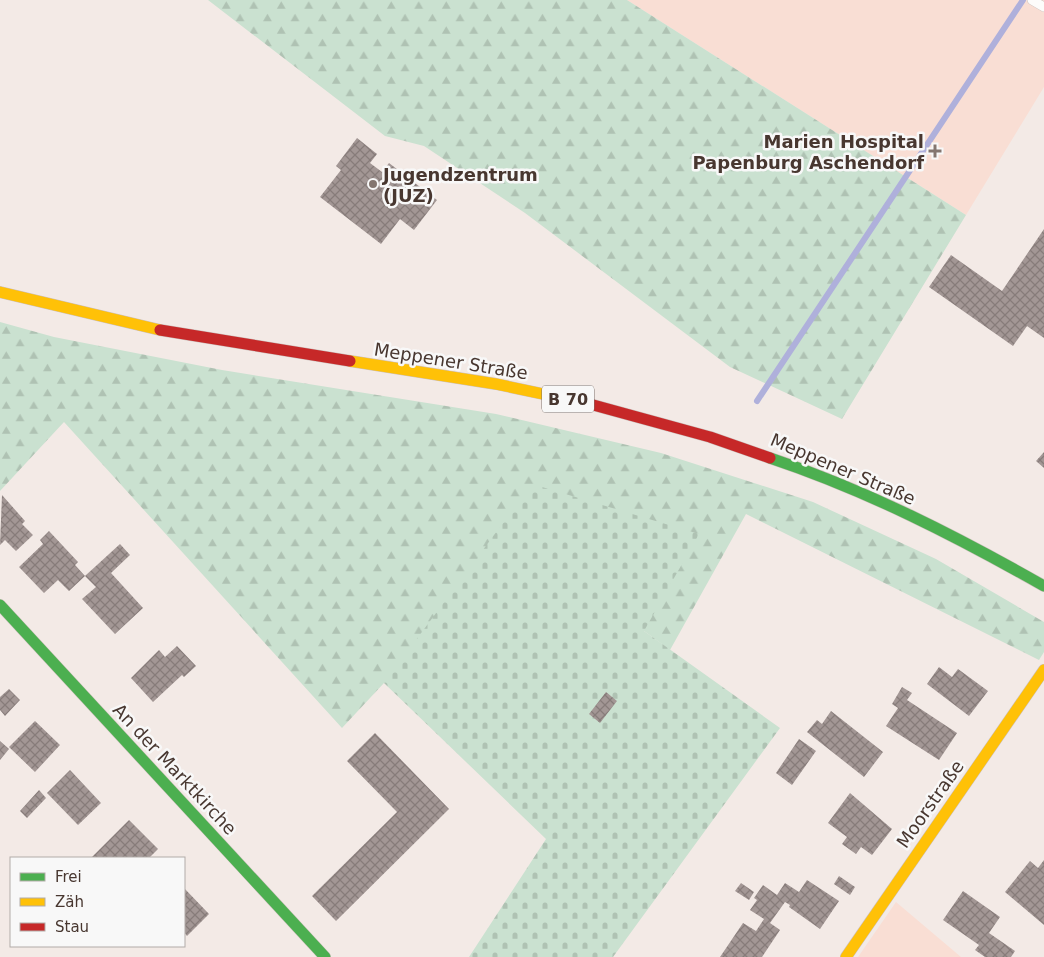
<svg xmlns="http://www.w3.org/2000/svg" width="1044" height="957" font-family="'DejaVu Sans',sans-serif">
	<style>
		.built { fill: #f9ded4 }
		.forest { fill: url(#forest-firs) }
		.cemetery { fill: url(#cemetery-stones) }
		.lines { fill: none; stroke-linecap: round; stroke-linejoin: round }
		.stream { stroke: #afb0db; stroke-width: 6 }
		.building { fill: url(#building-cross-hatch) }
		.lane-casing { stroke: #cbbfbb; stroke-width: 10 }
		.fast-casing { stroke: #cbbfbb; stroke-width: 12 }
		.slow-casing { stroke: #cbbfbb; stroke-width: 12 }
		.jam-casing { stroke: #cbbfbb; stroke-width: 12 }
		.lane { stroke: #fdfcfb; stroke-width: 9 }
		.fast { stroke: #4caf50; stroke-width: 11 }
		.slow { stroke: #ffc107; stroke-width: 11 }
		.jam { stroke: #c62828; stroke-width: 11 }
		.poi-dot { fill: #847670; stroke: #f8f8f8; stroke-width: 2 }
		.labels { text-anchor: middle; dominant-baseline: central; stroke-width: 5; stroke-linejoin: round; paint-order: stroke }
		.shield { fill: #f8f8f8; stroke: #7d716c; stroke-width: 1 }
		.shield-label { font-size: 16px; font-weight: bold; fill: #483730 }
		.poi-label { font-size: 18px; font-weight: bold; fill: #483730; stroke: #f8f8f8; text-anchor: end }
		.street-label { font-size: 18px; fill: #483730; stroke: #f8f8f8 }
	</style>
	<defs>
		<pattern id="forest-firs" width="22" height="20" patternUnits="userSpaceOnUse" patternTransform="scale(1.25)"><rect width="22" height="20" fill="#cae1d0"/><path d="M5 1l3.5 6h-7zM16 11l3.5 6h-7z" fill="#afc2b3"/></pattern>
		<pattern id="cemetery-stones" width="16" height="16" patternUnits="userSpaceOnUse" patternTransform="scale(1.25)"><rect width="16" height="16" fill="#cae1d0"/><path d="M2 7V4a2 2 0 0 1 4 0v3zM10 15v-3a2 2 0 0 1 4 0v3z" fill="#afc2b3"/></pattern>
		<pattern id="building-cross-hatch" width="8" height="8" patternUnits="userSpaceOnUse" patternTransform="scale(1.25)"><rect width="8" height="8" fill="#a39795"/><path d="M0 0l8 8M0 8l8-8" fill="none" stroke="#877c7a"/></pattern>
	</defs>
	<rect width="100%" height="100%" fill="#f3eae6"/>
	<path class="built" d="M 627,0 L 1044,0 L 1044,87 L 966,215 Z
		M 896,902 L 961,957 L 858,957 Z"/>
	<path class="forest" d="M 208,0 L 627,0 L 966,215 L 842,419 L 730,367 L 525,213 L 424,146 L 385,136 Z
		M 0,322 L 54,337 L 222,370 L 496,414 L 661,453 L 813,502 L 936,559 L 1044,622 L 1044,652 L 1039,660 L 746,514 L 670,650 L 644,631 L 384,683 L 342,728 L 64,422 L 0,491 Z"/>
	<path class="cemetery" d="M 532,484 L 699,534 L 644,631 L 780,728 L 613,957 L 469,957 L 546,839 L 384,683 Z"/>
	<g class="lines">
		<path class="stream" d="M 757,401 L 1023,0"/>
	</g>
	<path class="building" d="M 357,138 L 377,154 L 370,163 L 382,172 L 389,163 L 437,200 L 414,230 L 400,219 L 381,244 L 320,197 L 341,170 L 336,166 Z
		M 1044,229 L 1044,338 L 1027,326 L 1013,346 L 929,287 L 951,255 L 1002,291 Z
		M 1044,452 L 1044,468 L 1036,461 Z
		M 2,495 L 25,521 L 22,524 L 33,535 L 16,551 L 5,540 L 0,545 Z
		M 49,531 L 78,562 L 75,565 L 85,576 L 69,591 L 58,580 L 44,593 L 19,567 L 43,544 L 40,540 Z
		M 120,544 L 130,555 L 111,573 L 143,608 L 115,634 L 82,599 L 96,587 L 85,576 Z
		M 177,646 L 196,666 L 184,677 L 182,675 L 153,702 L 131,678 L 159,650 L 165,657 Z
		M 939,667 L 952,677 L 958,669 L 988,691 L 969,716 L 927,684 Z
		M 902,687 L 912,693 L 907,700 L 957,733 L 939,760 L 886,726 L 898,708 L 892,704 Z
		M 9,689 L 20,700 L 5,716 L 0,710 L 0,697 Z
		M 606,692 L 617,701 L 600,723 L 589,714 Z
		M 831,711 L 883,752 L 864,777 L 807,732 L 817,720 L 822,724 Z
		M 35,721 L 60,745 L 35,772 L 9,747 Z
		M 375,733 L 449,809 L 336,921 L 312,896 L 397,812 L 347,761 Z
		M 799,739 L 816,751 L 792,785 L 776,773 Z
		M 0,741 L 9,749 L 0,760 Z
		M 70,770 L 101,803 L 78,825 L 47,793 Z
		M 39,790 L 46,798 L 27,818 L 20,811 Z
		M 850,793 L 892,829 L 872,855 L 861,847 L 856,854 L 842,844 L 847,837 L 828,823 Z
		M 129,820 L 158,849 L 149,858 L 91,858 Z
		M 1044,860 L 1044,925 L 1005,892 L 1030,861 L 1038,868 Z
		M 839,876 L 855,887 L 850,895 L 834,884 Z
		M 807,880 L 839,901 L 820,929 L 789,907 L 790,905 L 785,902 L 770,923 L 780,930 L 762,957 L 720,957 L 743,923 L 756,931 L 764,919 L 750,910 L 757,900 L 754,898 L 763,885 L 777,895 L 785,883 L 799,892 Z
		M 741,883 L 754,892 L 749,900 L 735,891 Z
		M 184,888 L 209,914 L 187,936 L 184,932 Z
		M 963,891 L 1000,917 L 989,933 L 1015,951 L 1011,957 L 985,957 L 975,950 L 979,945 L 943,920 Z"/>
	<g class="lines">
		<g class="lane-casing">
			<path id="lane" d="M 1032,0 L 1044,7"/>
		</g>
		<g class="fast-casing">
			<path id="fast" d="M 770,458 C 866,490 956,536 1044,586
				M 0,605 L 325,957"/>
		</g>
		<g class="slow-casing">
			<path id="slow" d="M 0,292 L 160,330
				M 350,361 L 496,384 L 586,403
				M 846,957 L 1044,670"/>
		</g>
		<g class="jam-casing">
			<path id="jam" d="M 160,330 L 350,361
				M 586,403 L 710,437 L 770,458"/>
		</g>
		<use href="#lane" class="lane"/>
		<use href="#fast" class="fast"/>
		<use href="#slow" class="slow"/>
		<use href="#jam" class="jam"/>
	</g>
	<g class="poi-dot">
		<path d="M932.5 143.5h5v5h5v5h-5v5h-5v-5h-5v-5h5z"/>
		<circle cx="373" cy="184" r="5"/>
	</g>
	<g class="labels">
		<rect class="shield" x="542" y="385.5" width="52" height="27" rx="4"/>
		<g class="shield-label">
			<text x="568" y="399">B 70</text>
		</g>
		<g class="poi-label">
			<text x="924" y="141">Marien Hospital<tspan x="924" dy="21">Papenburg Aschendorf</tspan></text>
			<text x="383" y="174" text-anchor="start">Jugendzentrum<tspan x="383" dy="21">(JUZ)</tspan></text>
		</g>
		<g class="street-label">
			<text transform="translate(451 361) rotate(9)">Meppener Straße</text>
			<text transform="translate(843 469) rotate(23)">Meppener Straße</text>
			<text transform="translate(175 769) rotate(47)">An der Marktkirche</text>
			<text transform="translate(930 804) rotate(-55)">Moorstraße</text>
		</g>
	</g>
	<rect x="10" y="857" width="175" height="90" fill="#f8f8f8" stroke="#b2aba8"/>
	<rect x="20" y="873" width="25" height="8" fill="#4caf50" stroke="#b2aba8"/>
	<text x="55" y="882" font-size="15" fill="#483730">Frei</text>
	<rect x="20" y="898" width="25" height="8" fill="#ffc107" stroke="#b2aba8"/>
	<text x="55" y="907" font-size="15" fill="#483730">Zäh</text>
	<rect x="20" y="923" width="25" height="8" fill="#c62828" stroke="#b2aba8"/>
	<text x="55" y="932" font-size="15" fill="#483730">Stau</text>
</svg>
